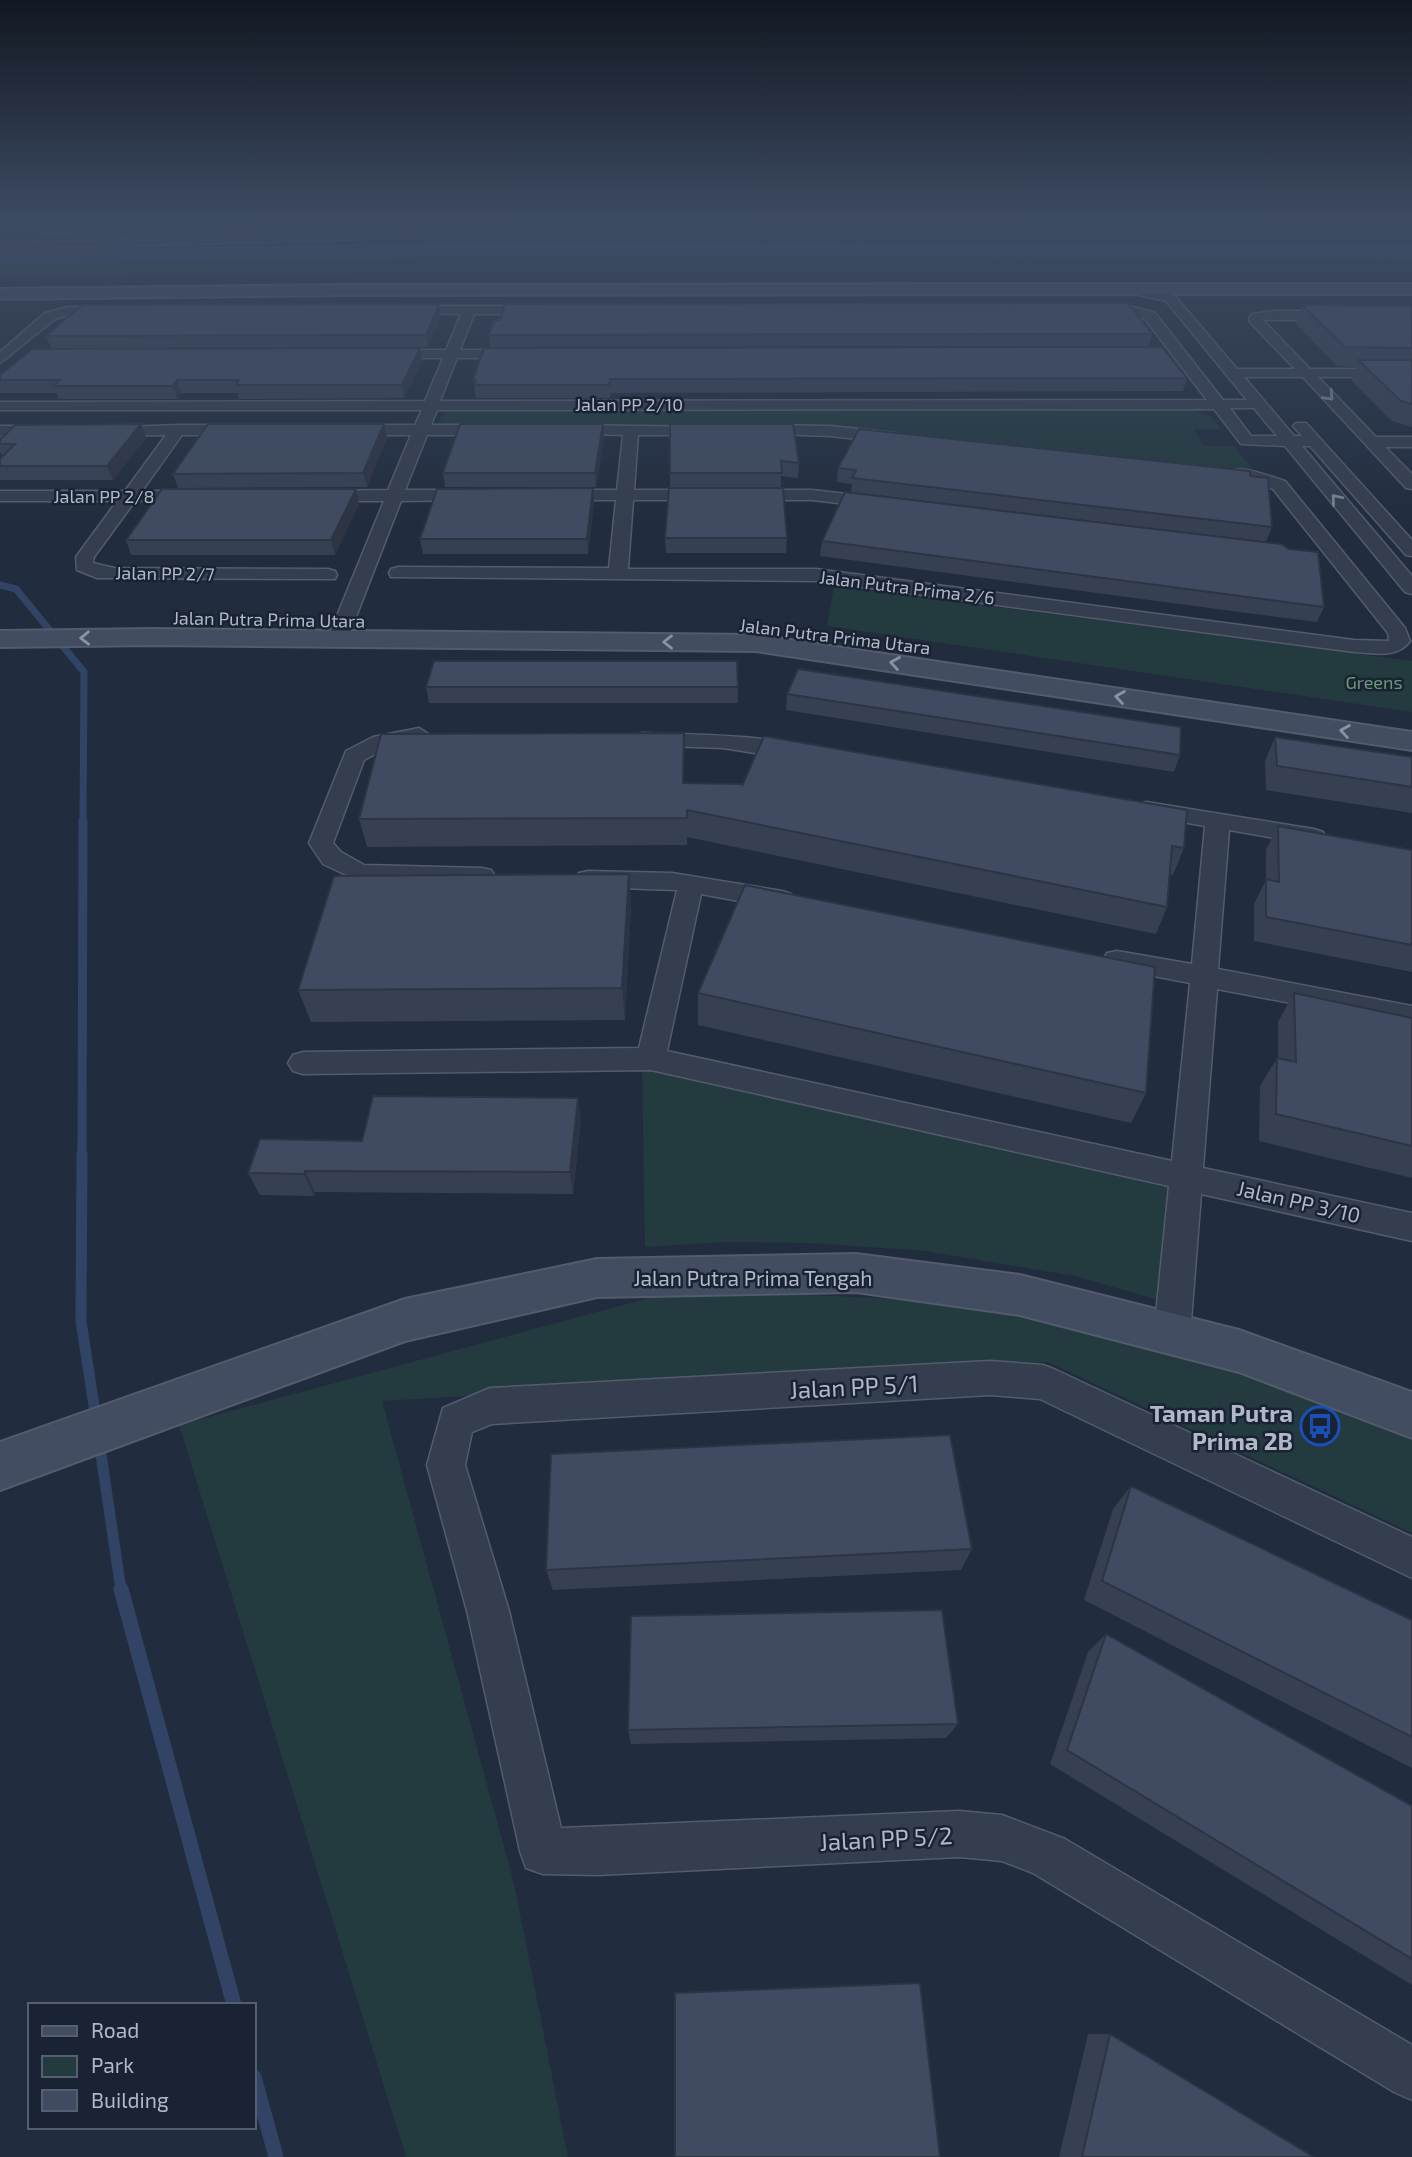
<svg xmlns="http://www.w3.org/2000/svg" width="1412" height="2157" font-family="'Exo 2',sans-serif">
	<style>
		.green { fill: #233a3f }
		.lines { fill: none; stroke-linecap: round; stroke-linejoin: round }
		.stream-far3 { stroke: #324465; stroke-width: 7 }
		.stream-far2 { stroke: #324465; stroke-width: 9 }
		.stream-far1 { stroke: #324465; stroke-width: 11 }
		.stream { stroke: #324465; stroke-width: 15 }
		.river { fill: #324465; fill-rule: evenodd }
		.street-casing { stroke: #535c6c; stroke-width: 3 }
		.secondary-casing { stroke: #535c6c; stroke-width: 4 }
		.street { fill: #353e4e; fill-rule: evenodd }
		.secondary { fill: #434d61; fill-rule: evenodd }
		.wall { fill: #374053 }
		.shaded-wall { fill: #2d3444 }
		.building { fill: #404b61; stroke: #2d3444; stroke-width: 2 }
		.oneway { stroke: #798292 }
		.oneway2 { stroke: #8a93a5 }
		.labels { text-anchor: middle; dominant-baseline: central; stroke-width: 5; stroke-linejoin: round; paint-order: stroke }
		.far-street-label { font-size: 18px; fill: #b1b9c9; stroke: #1a2333 }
		.far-park-label { font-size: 18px; fill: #669c76; stroke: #1a2333 }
		.street-label { font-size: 21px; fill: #b1b9c9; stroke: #1a2333 }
		.near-street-label { font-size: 24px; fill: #b1b9c9; stroke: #1a2333 }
		.near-poi-label { font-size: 24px; font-weight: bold; fill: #b1b9c9; stroke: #1a2333; text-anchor: end }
	</style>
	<rect width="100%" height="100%" fill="#212c3e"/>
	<path class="green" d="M 1412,248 L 1412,272 L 380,273 L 0,278 L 0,254 L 393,250 Z
		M 445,410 L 1196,411 L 1210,416 L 1221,429 L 1193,429 L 1204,446 L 1234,446 L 1254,471 L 1245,473 L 827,428 L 436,427 Z
		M 834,586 L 1412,661 L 1412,712 L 827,626 Z
		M 642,1069 L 1173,1182 L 1158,1300 L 1075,1276 L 925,1251 L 811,1243 L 725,1242 L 645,1247 Z
		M 682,1289 L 984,1303 L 1245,1369 L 1412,1432 L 1412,1533 L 1048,1362 L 382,1401 L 514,1883 L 568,2157 L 406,2157 L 179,1425 Z"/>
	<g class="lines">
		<path class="stream-far3" d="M 0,585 L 16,589 L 84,672 L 83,823"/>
		<path class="stream-far2" d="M 82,1156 L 83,821"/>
		<path class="stream-far1" d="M 82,1154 L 81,1321 L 96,1419
			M 99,1441 L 121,1590"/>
		<path class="stream" d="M 121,1589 L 234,2005
			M 254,2077 L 276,2157"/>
		<path class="river" d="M 441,243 L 1412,244 L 1412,258 L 441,257 L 0,265 L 0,251 Z"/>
		<g class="street-casing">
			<path id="street" d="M 440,231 L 1412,231 L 1412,237 L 440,237 L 0,249 L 0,243 Z
				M 1125,284 L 1174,295 L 1237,369 L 1295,369 L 1250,322 L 1249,319 L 1252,314 L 1274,311 L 1412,311 L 1412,319 L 1263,320 L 1310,369 L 1412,369 L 1412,377 L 1318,377 L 1376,437 L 1412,437 L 1412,447 L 1385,447 L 1412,474 L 1412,489 L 1406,488 L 1303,377 L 1244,377 L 1294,436 L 1302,436 L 1293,426 L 1296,423 L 1306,423 L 1412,540 L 1412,556 L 1406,555 L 1310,446 L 1302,446 L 1412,576 L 1412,594 L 1405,592 L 1285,446 L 1241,444 L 1214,409 L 437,410 L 431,425 L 496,425 L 504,430 L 496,435 L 427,435 L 405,490 L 476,490 L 484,495 L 476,500 L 401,501 L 347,640 L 337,646 L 327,640 L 384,501 L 319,501 L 311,496 L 319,491 L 388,490 L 411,435 L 347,435 L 339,430 L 347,425 L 415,425 L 422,410 L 0,410 L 0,402 L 425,401 L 443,358 L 380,358 L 373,354 L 380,350 L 446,350 L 461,314 L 395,313 L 395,307 L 400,306 L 543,306 L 549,310 L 543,314 L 474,314 L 460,350 L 523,350 L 530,354 L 523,358 L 457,358 L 440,401 L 1207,400 L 1145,319 L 1125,313 L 1089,311 L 1089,305 L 1093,304 L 1126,305 L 1155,313 L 1223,400 L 1247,400 L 1166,301 L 1121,291 L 1119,288 ZM 1230,408 L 1254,408 L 1277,436 L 1251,436 Z
				M 68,307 L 116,307 L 122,311 L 116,315 L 69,315 L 55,319 L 0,363 L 0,352 L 45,313 Z
				M 178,425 L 244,425 L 252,430 L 244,435 L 182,435 L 142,491 L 196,491 L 202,492 L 204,496 L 202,500 L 135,501 L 94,557 L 93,563 L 114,568 L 328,569 L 335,571 L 337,575 L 335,579 L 97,578 L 77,570 L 76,557 L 117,501 L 0,501 L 0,491 L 125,491 L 166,435 L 105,436 L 100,434 L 100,428 Z
				M 564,425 L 715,427 L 718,430 L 710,435 L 638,435 L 634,490 L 812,490 L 881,498 L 890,503 L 881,508 L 812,500 L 633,500 L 628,569 L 816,569 L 1354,640 L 1389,641 L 1388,633 L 1273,489 L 1224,477 L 1222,474 C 1235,462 1269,476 1285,481 L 1405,628 L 1410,641 C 1397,659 1374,653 1354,652 L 816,581 L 391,577 L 389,573 L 391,569 L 398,567 L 609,568 L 616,500 L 553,500 L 545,495 L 553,490 L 617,490 L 623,435 L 559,433 L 556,430 Z
				M 753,425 L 830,426 L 895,433 L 903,438 L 895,443 L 830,436 L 748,433 L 745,430 Z
				M 0,426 L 48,426 L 56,431 L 48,436 L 0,436 Z
				M 419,728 L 430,735 L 427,740 L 387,748 L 364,760 L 333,843 L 341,852 L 364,865 L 482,868 L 491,870 L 495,876 L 491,882 L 482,884 L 359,881 L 323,864 L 309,843 L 346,751 L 373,737 Z
				M 643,733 C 670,734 797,734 810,753 L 799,760 L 723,748 L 635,745 L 632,740 L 635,735 Z
				M 1146,802 L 1314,829 L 1323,832 L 1326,837 L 1323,842 L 1314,845 L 1229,830 L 1218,969 L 1412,1006 L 1412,1026 L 1217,989 L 1203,1168 L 1412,1213 L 1412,1241 L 1201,1194 L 1190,1334 L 1185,1345 L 1172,1350 L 1159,1345 L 1154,1334 L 1169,1186 L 651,1070 L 303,1074 L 293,1071 L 288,1063 L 293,1055 L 303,1052 L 639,1048 L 677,890 L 588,887 L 579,885 L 575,879 L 579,873 L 588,871 L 672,873 L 782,891 L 791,894 L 795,900 L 791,906 L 782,909 L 701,894 L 667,1051 L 1172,1161 L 1190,983 L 1117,969 L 1107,967 L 1103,960 L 1107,953 L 1117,951 L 1192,964 L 1205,826 L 1138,814 L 1134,809 L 1138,804 Z
				M 990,1361 L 1043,1365 L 1056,1370 L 1412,1537 L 1412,1578 L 1040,1399 L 990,1395 L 492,1424 L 472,1432 L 465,1465 L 509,1611 L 561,1828 L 959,1811 L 1002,1815 L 1065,1839 L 1412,2045 L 1412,2100 L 1394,2092 L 1033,1873 L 1002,1861 L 959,1857 L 598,1875 L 543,1874 L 526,1868 L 520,1851 L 467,1611 L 427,1465 L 443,1408 L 490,1388 Z"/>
		</g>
		<g class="secondary-casing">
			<path id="secondary" d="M 1412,284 L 1412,294 L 342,295 L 0,299 L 0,289 L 342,285 Z
				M 153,629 L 756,635 L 1412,732 L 1412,750 L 756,651 L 153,645 L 0,647 L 0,631 Z
				M 856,1254 L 1020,1275 L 1239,1330 L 1412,1392 L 1412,1438 L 1239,1372 L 1020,1315 L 856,1292 L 597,1297 L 405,1341 L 0,1490 L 0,1442 L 405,1299 L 597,1259 Z"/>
		</g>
		<use href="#street" class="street"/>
		<use href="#secondary" class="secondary"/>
	</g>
	<path class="wall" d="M 18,222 L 127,222 L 109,237 L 39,237 L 35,226 L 19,227 Z
		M 1302,305 L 1412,306 L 1412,427 L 1392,421 L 1351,380 L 1356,367 L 1337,366 L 1296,324 Z
		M 441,317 L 428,347 L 51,348 L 46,336 Z
		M 1152,334 L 1149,346 L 490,347 L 489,335 Z
		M 420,348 L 422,361 L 404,398 L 239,399 L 238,393 L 181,393 L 177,399 L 59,399 L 57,393 L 0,393 L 0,375 Z
		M 484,348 L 1187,378 L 1183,391 L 611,393 L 610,398 L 476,398 L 473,380 Z
		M 141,424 L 146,438 L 113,480 L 0,480 L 0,459 L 2,456 L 0,452 L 0,440 Z
		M 384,424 L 387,438 L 367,487 L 178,488 L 173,474 Z
		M 603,424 L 604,438 L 596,487 L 445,487 L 443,473 Z
		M 670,424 L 799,463 L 798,478 L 781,476 L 781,487 L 670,487 Z
		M 838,468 L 1250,476 L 1272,527 L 1266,542 L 851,492 L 852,484 L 837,482 Z
		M 356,489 L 359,504 L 335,555 L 131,555 L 126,540 Z
		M 594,503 L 588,554 L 423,554 L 420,539 Z
		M 665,538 L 787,538 L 786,553 L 666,553 Z
		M 822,541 L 1324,607 L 1317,622 L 1232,611 L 820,556 Z
		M 426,687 L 738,687 L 738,703 L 429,703 Z
		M 787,694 L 1180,755 L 1174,772 L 786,710 Z
		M 1275,737 L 1412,757 L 1412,813 L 1266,790 L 1265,761 Z
		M 684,783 L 742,786 L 1184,848 L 1173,875 L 1170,875 L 1167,907 L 1156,934 L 687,837 L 687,845 L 367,847 L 359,819 Z
		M 1278,826 L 1412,850 L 1412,972 L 1254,941 L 1254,904 L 1266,880 L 1266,850 Z
		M 629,874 L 631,906 L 625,1020 L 311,1022 L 298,990 Z
		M 698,993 L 1146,1093 L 1131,1123 L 698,1025 Z
		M 1294,993 L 1412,1018 L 1412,1178 L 1259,1141 L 1260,1086 L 1277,1058 L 1278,1058 L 1278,1022 Z
		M 581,1120 L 573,1194 L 315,1192 L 314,1196 L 260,1195 L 248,1173 L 362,1141 Z
		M 1131,1486 L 1412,1620 L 1412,1768 L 1084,1600 L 1113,1509 Z
		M 972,1549 L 961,1570 L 553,1590 L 546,1570 Z
		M 1106,1634 L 1412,1806 L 1412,1985 L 1050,1764 L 1088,1652 Z
		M 958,1724 L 946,1738 L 631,1744 L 628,1730 Z
		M 1088,2034 L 1110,2034 L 1314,2157 L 1059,2157 Z"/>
	<path class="shaded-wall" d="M 110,222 L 127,222 L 109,237 L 106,226 Z
		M 311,222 L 431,222 L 429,225 L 313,232 Z
		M 439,304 L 441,317 L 428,347 L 426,335 Z
		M 420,348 L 422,361 L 404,398 L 402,385 Z
		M 177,380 L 181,393 L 177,399 L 173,386 Z
		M 141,424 L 146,438 L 113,480 L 107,466 Z
		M 384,424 L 387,438 L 367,487 L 363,473 Z
		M 603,424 L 604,438 L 596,487 L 595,473 Z
		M 593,488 L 594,503 L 588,554 L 587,539 Z
		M 356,489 L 359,504 L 335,555 L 331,540 Z
		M 629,874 L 631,906 L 625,1020 L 622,988 Z
		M 578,1098 L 581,1120 L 573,1194 L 570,1172 Z
		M 305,1171 L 315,1192 L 314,1196 L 304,1174 Z"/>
	<path class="building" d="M 39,222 L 110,222 L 106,226 L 35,225 Z
		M 1128,303 L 1152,334 L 489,335 L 494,320 L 500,320 L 505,304 Z
		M 439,304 L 426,335 L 46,336 L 82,305 Z
		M 1302,305 L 1412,306 L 1412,348 L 1345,347 Z
		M 1162,347 L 1187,378 L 610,379 L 609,385 L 474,385 L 476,380 L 473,380 L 484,348 Z
		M 420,348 L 402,385 L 236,385 L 239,380 L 177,380 L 173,386 L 54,386 L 60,380 L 0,380 L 0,375 L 32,349 Z
		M 1358,360 L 1412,360 L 1412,404 L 1401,401 Z
		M 141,424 L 107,466 L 0,466 L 0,459 L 15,444 L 0,444 L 0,440 L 15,425 Z
		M 208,424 L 384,424 L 363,473 L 173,474 Z
		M 460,424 L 603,424 L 595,473 L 443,473 Z
		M 670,424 L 793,424 L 799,463 L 781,461 L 782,473 L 670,473 Z
		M 859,429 L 1250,471 L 1250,476 L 1268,478 L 1272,527 L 852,478 L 856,470 L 838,468 Z
		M 593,488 L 587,539 L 420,539 L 437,489 Z
		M 669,488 L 783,488 L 787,538 L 665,538 Z
		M 162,489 L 356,489 L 331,540 L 126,540 Z
		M 845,492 L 1281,544 L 1289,549 L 1318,552 L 1324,607 L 822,541 Z
		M 434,661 L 737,661 L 738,687 L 426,687 Z
		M 798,669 L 1181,727 L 1180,755 L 787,694 Z
		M 684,733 L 683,783 L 742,784 L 742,786 L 764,736 L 1187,810 L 1184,848 L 1172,846 L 1167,907 L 687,810 L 687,818 L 359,819 L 381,734 Z
		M 1275,737 L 1412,757 L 1412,787 L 1277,766 Z
		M 1278,826 L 1412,850 L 1412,945 L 1266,917 L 1266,879 L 1279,882 Z
		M 629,874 L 622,988 L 298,990 L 334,876 Z
		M 745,885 L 1155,967 L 1146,1093 L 698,993 Z
		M 1294,993 L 1412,1018 L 1412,1146 L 1276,1114 L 1277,1058 L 1296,1062 Z
		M 373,1096 L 578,1098 L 570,1172 L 305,1171 L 304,1174 L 248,1173 L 260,1139 L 362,1141 Z
		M 950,1435 L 972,1549 L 546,1570 L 551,1454 Z
		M 1131,1486 L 1412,1620 L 1412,1737 L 1102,1581 Z
		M 942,1610 L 958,1724 L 628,1730 L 631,1616 Z
		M 1106,1634 L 1412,1806 L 1412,1959 L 1067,1750 Z
		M 920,1983 L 940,2157 L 675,2157 L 675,1993 Z
		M 1110,2034 L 1314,2157 L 1082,2157 Z"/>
	<defs><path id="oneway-chevron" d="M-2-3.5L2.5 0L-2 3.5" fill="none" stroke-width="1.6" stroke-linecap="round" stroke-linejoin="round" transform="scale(1.75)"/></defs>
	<g class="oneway">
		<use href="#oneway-chevron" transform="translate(1329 396) rotate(47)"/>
		<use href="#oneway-chevron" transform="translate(1336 499) rotate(-130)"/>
	</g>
	<g class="oneway2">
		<use href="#oneway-chevron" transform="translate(85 638) rotate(179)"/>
		<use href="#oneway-chevron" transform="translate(668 642) rotate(-180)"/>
		<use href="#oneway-chevron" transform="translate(895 663) rotate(-171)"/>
		<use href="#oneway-chevron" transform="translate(1120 697) rotate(-171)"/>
		<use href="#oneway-chevron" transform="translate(1345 731) rotate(-171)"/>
	</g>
	<linearGradient id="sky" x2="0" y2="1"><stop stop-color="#121822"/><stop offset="0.42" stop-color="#3d4b63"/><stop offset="1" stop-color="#3d4b63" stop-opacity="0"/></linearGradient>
	<rect width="1412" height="524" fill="url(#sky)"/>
	<defs>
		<g id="bus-ring" transform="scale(2.0125)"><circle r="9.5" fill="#1a2333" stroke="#1a4fb4" stroke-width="1.5"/><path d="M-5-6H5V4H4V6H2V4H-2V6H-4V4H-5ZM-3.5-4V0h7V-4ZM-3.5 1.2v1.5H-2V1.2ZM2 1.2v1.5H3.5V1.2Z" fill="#1a4fb4"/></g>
	</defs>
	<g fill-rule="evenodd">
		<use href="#bus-ring" x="1320" y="1426"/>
	</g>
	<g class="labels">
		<g class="far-street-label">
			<text x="629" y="404">Jalan PP 2/10</text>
			<text x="104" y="496">Jalan PP 2/8</text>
			<text transform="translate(165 573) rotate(1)">Jalan PP 2/7</text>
			<text transform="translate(907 587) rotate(7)">Jalan Putra Prima 2/6</text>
			<text transform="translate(269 619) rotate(1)">Jalan Putra Prima Utara</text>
			<text transform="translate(835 636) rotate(7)">Jalan Putra Prima Utara</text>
		</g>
		<g class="far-park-label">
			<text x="1374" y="682">Greens</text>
		</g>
		<g class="street-label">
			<text transform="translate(1299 1201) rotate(13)">Jalan PP 3/10</text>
			<text x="753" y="1277">Jalan Putra Prima Tengah</text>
		</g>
		<g class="near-street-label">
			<text transform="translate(854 1386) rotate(-3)">Jalan PP 5/1</text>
			<text transform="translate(886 1838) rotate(-3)">Jalan PP 5/2</text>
		</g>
		<g class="near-poi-label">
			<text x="1293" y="1412">Taman Putra<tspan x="1293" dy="28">Prima 2B</tspan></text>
		</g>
	</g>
	<rect x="28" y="2003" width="228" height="126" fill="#1a2333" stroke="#565f6f" stroke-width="2"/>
	<rect x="42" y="2026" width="35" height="10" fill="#434d61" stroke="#565f6f" stroke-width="2"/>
	<text x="91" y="2038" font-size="21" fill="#b1b9c9">Road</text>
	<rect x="42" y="2056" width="35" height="21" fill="#233a3f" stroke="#565f6f" stroke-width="2"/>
	<text x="91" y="2073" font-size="21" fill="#b1b9c9">Park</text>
	<rect x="42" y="2090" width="35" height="21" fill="#404b61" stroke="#565f6f" stroke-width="2"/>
	<text x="91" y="2108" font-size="21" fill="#b1b9c9">Building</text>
</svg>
